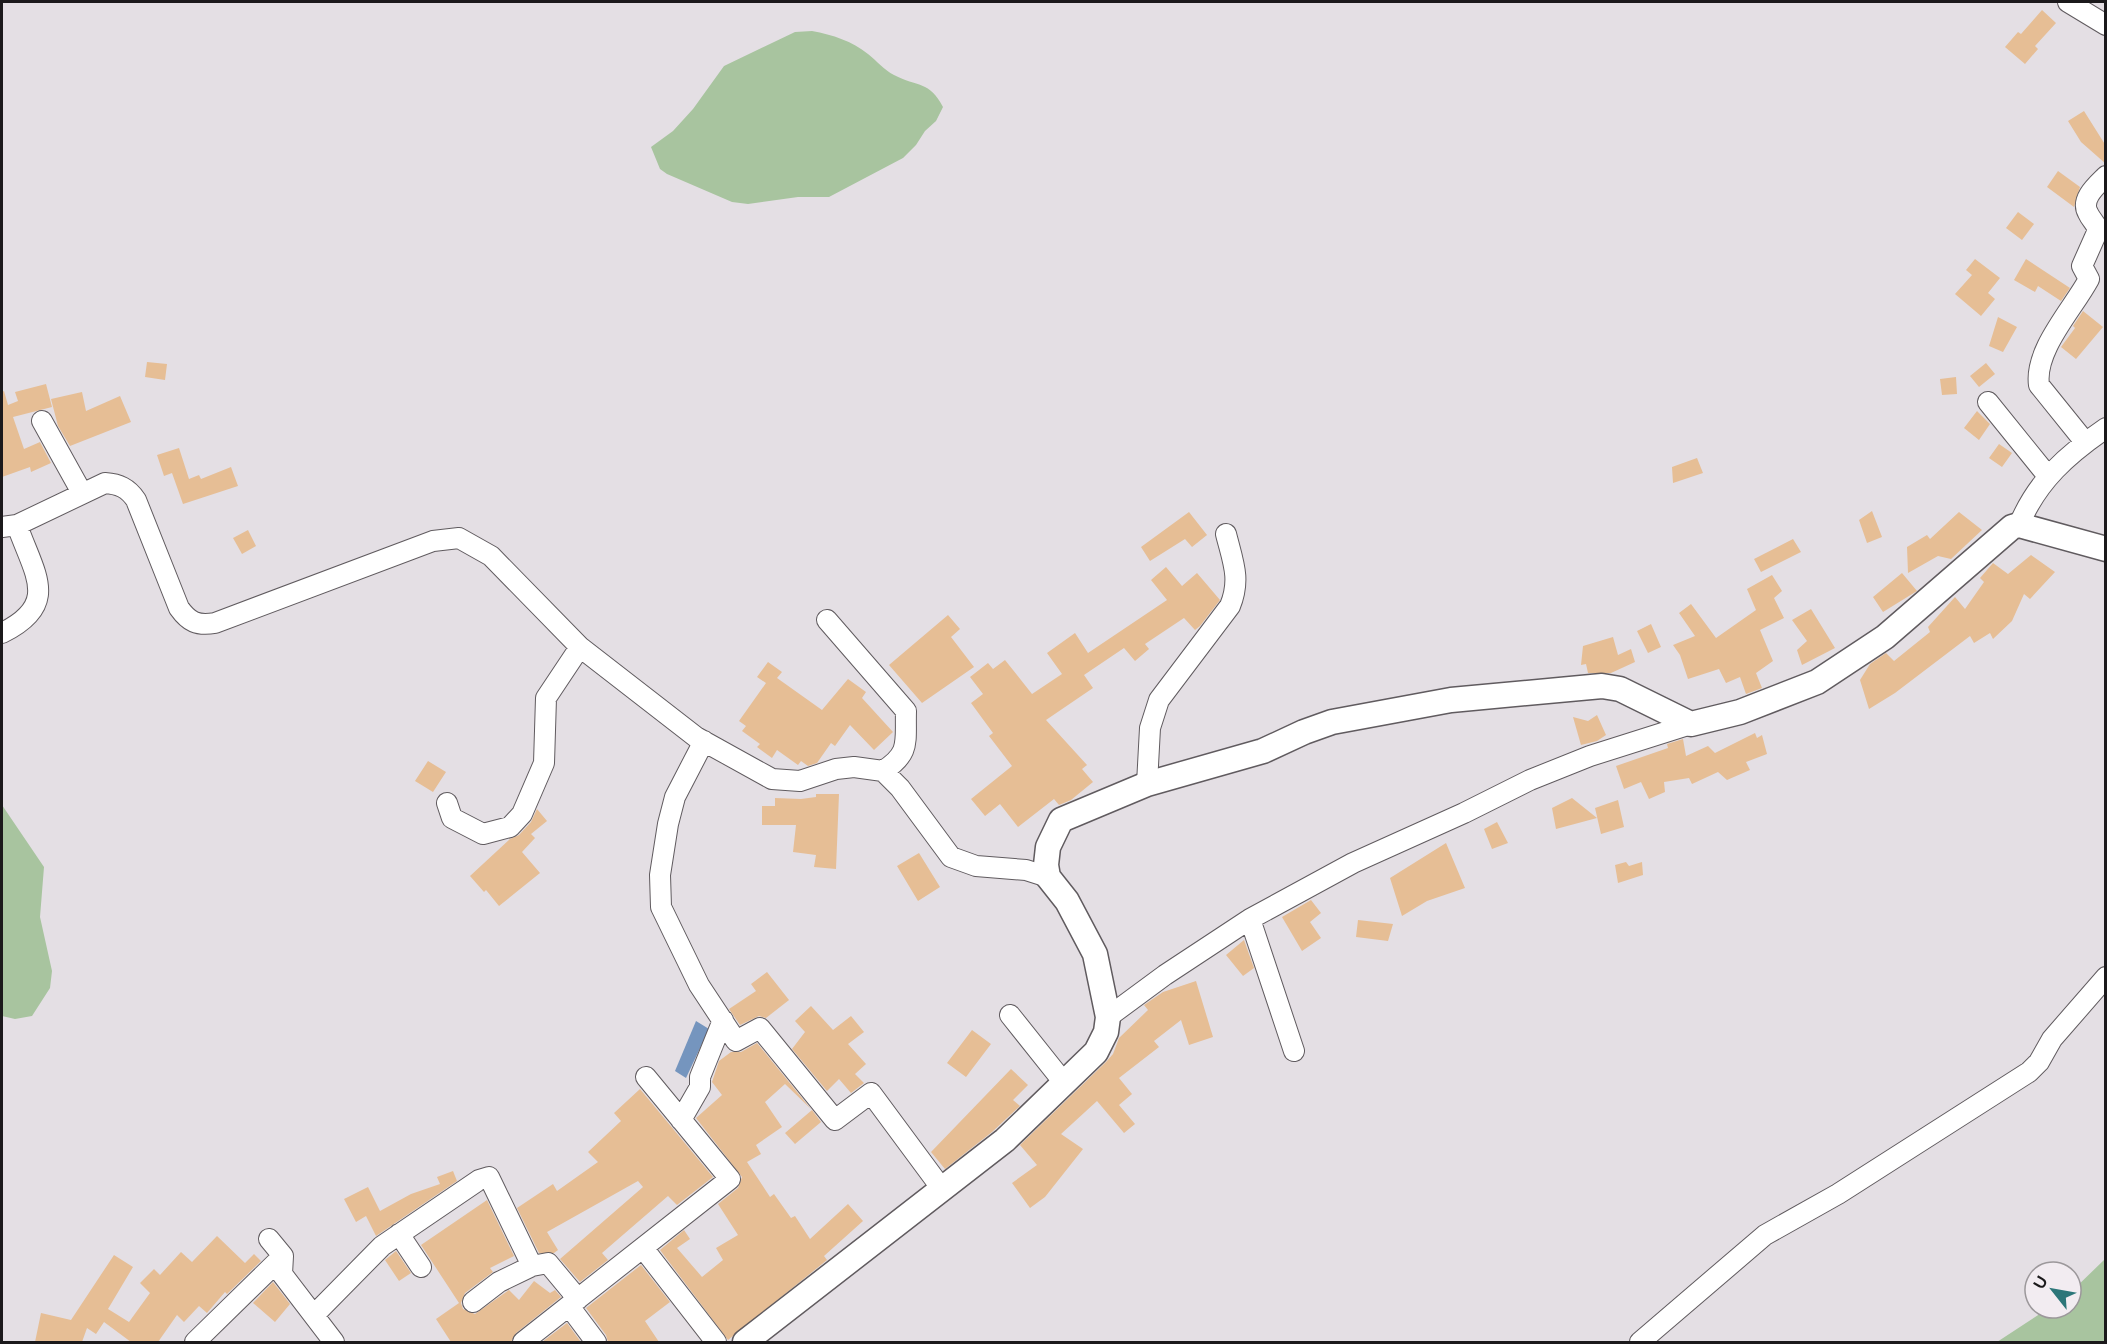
<svg xmlns="http://www.w3.org/2000/svg" width="2107" height="1344" font-family="Raleway,sans-serif">
	<style>
		.green { fill: #a8c49f }
		.water { fill: #7595be }
		.building { fill: #e6be95 }
		.lines { fill: none; stroke-linecap: round; stroke-linejoin: round }
		.minor-casing { stroke: #605b5f; stroke-width: 22 }
		.tertiary-casing { stroke: #605b5f; stroke-width: 27 }
		.minor { stroke: #fff; stroke-width: 20 }
		.tertiary { stroke: #fff; stroke-width: 24 }
	</style>
	<rect width="100%" height="100%" fill="#e4dfe4"/>
	<path class="green" d="M 812,31 C 833,35 852,41 868,54 C 877,61 884,70 894,75 C 917,87 930,81 943,107 L 936,121 L 925,131 L 916,145 L 903,158 L 829,197 L 798,197 L 748,204 L 732,202 L 667,174 L 660,169 L 651,147 L 673,131 L 693,109 L 724,66 L 795,32 Z
		M 2,805 L 44,867 L 40,917 L 52,971 L 50,988 L 32,1016 L 15,1019 L 2,1016 Z
		M 2105,1259 L 2105,1342 L 1997,1342 L 2049,1308 L 2071,1308 L 2071,1292 Z"/>
	<path class="water" d="M 696,1021 L 709,1029 L 686,1078 L 675,1071 Z"/>
	<path class="building" d="M 2042,10 L 2056,23 L 2035,46 L 2038,49 L 2025,64 L 2005,47 L 2018,32 L 2021,34 Z
		M 2084,111 L 2106,146 L 2106,164 L 2081,142 L 2068,121 Z
		M 2058,171 L 2080,187 L 2074,207 L 2047,187 Z
		M 2018,212 L 2034,224 L 2022,240 L 2006,228 Z
		M 1975,259 L 2000,278 L 1988,293 L 1995,299 L 1981,316 L 1955,294 L 1972,275 L 1966,270 Z
		M 2026,259 L 2070,288 L 2061,301 L 2038,286 L 2035,292 L 2014,280 Z
		M 2083,311 L 2103,327 L 2076,359 L 2061,347 L 2075,328 L 2073,326 Z
		M 1998,317 L 2017,327 L 2003,352 L 1989,346 Z
		M 147,362 L 167,364 L 165,380 L 145,377 Z
		M 1986,363 L 1995,374 L 1979,387 L 1970,376 Z
		M 1956,377 L 1957,394 L 1942,395 L 1940,379 Z
		M 46,384 L 52,407 L 13,417 L 24,449 L 40,442 L 51,463 L 31,472 L 30,467 L 2,477 L 2,392 L 4,391 L 8,405 L 18,401 L 15,392 Z
		M 82,392 L 86,411 L 120,396 L 131,422 L 70,446 L 58,426 L 51,399 Z
		M 1977,411 L 1990,424 L 1979,440 L 1964,428 Z
		M 1999,444 L 2012,453 L 2002,467 L 1989,458 Z
		M 179,448 L 189,479 L 199,475 L 201,479 L 231,467 L 238,486 L 183,504 L 172,473 L 164,476 L 157,455 Z
		M 1697,458 L 1703,473 L 1673,483 L 1672,467 Z
		M 1872,511 L 1882,537 L 1867,543 L 1859,520 Z
		M 1189,512 L 1207,535 L 1192,547 L 1185,539 L 1150,561 L 1141,547 Z
		M 1959,512 L 1982,530 L 1951,559 L 1938,556 L 1908,573 L 1907,547 L 1927,535 L 1930,539 Z
		M 248,530 L 256,546 L 242,554 L 233,538 Z
		M 1793,539 L 1801,552 L 1761,572 L 1754,559 Z
		M 2031,555 L 2055,572 L 2030,599 L 2024,594 L 2012,621 L 1993,639 L 1990,633 L 1974,643 L 1970,636 L 1895,693 L 1869,709 L 1860,680 L 1870,664 L 1886,653 L 1894,661 L 1930,632 L 1928,627 L 1955,597 L 1965,609 L 1984,582 L 1980,578 L 1993,563 L 2008,574 Z
		M 1166,567 L 1182,586 L 1197,573 L 1220,600 L 1200,626 L 1195,630 L 1184,618 L 1145,644 L 1149,649 L 1135,661 L 1124,648 L 1084,675 L 1093,688 L 1046,720 L 1087,765 L 1082,769 L 1093,782 L 1071,800 L 1059,805 L 1054,799 L 1018,827 L 1000,804 L 985,816 L 971,799 L 1012,766 L 989,736 L 993,733 L 971,703 L 983,694 L 970,677 L 988,663 L 993,669 L 1005,660 L 1032,694 L 1062,674 L 1047,653 L 1075,633 L 1088,653 L 1167,600 L 1151,580 Z
		M 1902,573 L 1917,591 L 1883,612 L 1873,597 Z
		M 1772,575 L 1782,591 L 1774,598 L 1784,618 L 1760,630 L 1773,661 L 1756,673 L 1762,688 L 1746,694 L 1740,677 L 1726,683 L 1719,669 L 1688,679 L 1680,655 L 1673,645 L 1695,636 L 1679,613 L 1691,604 L 1716,638 L 1756,610 L 1747,589 Z
		M 1811,609 L 1835,648 L 1802,665 L 1797,650 L 1807,641 L 1792,620 Z
		M 948,615 L 960,629 L 951,637 L 974,667 L 922,703 L 889,665 Z
		M 1651,624 L 1661,647 L 1648,653 L 1637,631 Z
		M 1613,637 L 1618,655 L 1631,649 L 1635,662 L 1611,673 L 1588,673 L 1586,664 L 1581,665 L 1583,646 Z
		M 768,662 L 782,672 L 777,678 L 822,710 L 848,679 L 866,692 L 862,698 L 893,732 L 874,750 L 850,725 L 835,746 L 831,743 L 817,763 L 808,766 L 801,761 L 798,765 L 777,750 L 772,758 L 757,747 L 760,744 L 742,731 L 746,726 L 739,721 L 766,683 L 757,677 Z
		M 1597,715 L 1606,735 L 1597,741 L 1581,745 L 1573,717 L 1588,721 Z
		M 1755,733 L 1757,738 L 1762,735 L 1767,754 L 1746,762 L 1750,770 L 1727,780 L 1718,772 L 1692,784 L 1689,778 L 1664,782 L 1665,792 L 1649,799 L 1641,782 L 1624,789 L 1616,766 L 1668,748 L 1667,744 L 1683,739 L 1686,756 L 1708,746 L 1715,753 Z
		M 428,761 L 446,772 L 433,792 L 415,781 Z
		M 816,794 L 839,794 L 836,869 L 814,867 L 816,855 L 793,852 L 796,825 L 762,825 L 762,806 L 775,806 L 775,798 L 801,799 L 816,797 Z
		M 1572,798 L 1597,818 L 1556,829 L 1552,808 Z
		M 1618,800 L 1624,827 L 1601,834 L 1595,808 Z
		M 537,809 L 547,821 L 531,834 L 535,838 L 522,852 L 540,873 L 499,906 L 486,890 L 484,892 L 470,876 L 510,839 L 519,835 L 531,822 Z
		M 1497,822 L 1508,843 L 1492,849 L 1484,829 Z
		M 1446,843 L 1465,888 L 1427,901 L 1402,916 L 1390,878 Z
		M 919,853 L 940,887 L 918,901 L 897,866 Z
		M 1626,862 L 1629,866 L 1642,862 L 1643,875 L 1618,883 L 1615,865 Z
		M 1311,900 L 1321,913 L 1310,922 L 1321,938 L 1302,951 L 1282,917 Z
		M 1358,920 L 1393,924 L 1388,941 L 1356,937 Z
		M 1244,940 L 1254,968 L 1243,976 L 1226,955 Z
		M 767,972 L 789,1000 L 766,1018 L 759,1016 L 740,1025 L 729,1009 L 756,991 L 751,984 Z
		M 1196,981 L 1213,1037 L 1189,1045 L 1181,1020 L 1154,1041 L 1159,1047 L 1119,1078 L 1132,1094 L 1119,1105 L 1135,1124 L 1124,1133 L 1097,1101 L 1061,1134 L 1083,1149 L 1045,1197 L 1030,1208 L 1012,1183 L 1037,1165 L 1020,1145 L 1106,1062 L 1113,1054 L 1119,1038 L 1148,1010 L 1144,1005 L 1163,992 Z
		M 811,1006 L 833,1030 L 851,1016 L 864,1032 L 848,1044 L 866,1064 L 855,1074 L 864,1083 L 851,1093 L 839,1079 L 827,1091 L 792,1049 L 805,1032 L 795,1021 Z
		M 972,1030 L 991,1044 L 966,1077 L 947,1063 Z
		M 757,1043 L 811,1109 L 785,1084 L 765,1102 L 782,1127 L 756,1145 L 761,1154 L 747,1162 L 770,1197 L 774,1194 L 791,1218 L 795,1216 L 810,1239 L 848,1204 L 863,1221 L 824,1256 L 827,1260 L 728,1340 L 660,1250 L 684,1230 L 690,1239 L 677,1248 L 702,1277 L 723,1260 L 716,1248 L 738,1235 L 718,1204 L 738,1188 L 742,1177 L 696,1118 L 722,1095 L 712,1082 L 719,1061 L 731,1052 L 741,1052 Z
		M 1011,1069 L 1028,1085 L 1013,1100 L 1020,1106 L 992,1132 L 945,1169 L 931,1152 Z
		M 640,1089 L 713,1177 L 677,1205 L 668,1196 L 602,1253 L 608,1260 L 580,1282 L 560,1259 L 643,1187 L 638,1181 L 547,1232 L 558,1250 L 554,1253 L 539,1253 L 517,1208 L 553,1184 L 557,1191 L 598,1162 L 588,1152 L 621,1121 L 614,1113 Z
		M 812,1110 L 821,1122 L 795,1144 L 785,1133 Z
		M 453,1171 L 457,1181 L 376,1236 L 366,1216 L 356,1222 L 344,1199 L 368,1187 L 380,1211 L 411,1194 L 440,1184 L 437,1177 Z
		M 487,1200 L 514,1256 L 490,1268 L 493,1272 L 465,1293 L 461,1303 L 463,1309 L 475,1314 L 509,1290 L 519,1300 L 534,1281 L 550,1293 L 555,1290 L 561,1297 L 516,1333 L 511,1342 L 451,1342 L 436,1319 L 459,1303 L 421,1245 Z
		M 217,1236 L 245,1263 L 254,1254 L 261,1261 L 227,1294 L 225,1292 L 207,1313 L 199,1306 L 184,1322 L 177,1315 L 158,1342 L 131,1342 L 104,1322 L 96,1334 L 87,1328 L 82,1342 L 35,1342 L 41,1313 L 71,1320 L 114,1255 L 133,1267 L 108,1309 L 129,1322 L 150,1293 L 140,1283 L 154,1269 L 160,1275 L 181,1252 L 192,1262 Z
		M 396,1251 L 411,1273 L 399,1281 L 385,1260 Z
		M 641,1265 L 670,1302 L 645,1321 L 659,1342 L 608,1342 L 606,1335 L 586,1308 Z
		M 273,1282 L 290,1304 L 275,1322 L 253,1303 Z
		M 567,1323 L 581,1342 L 542,1342 Z"/>
	<g class="lines">
		<g class="minor-casing">
			<path id="minor" d="M 2068,2 L 2106,25
				M 1988,402 L 2047,475
				M 42,421 L 82,493
				M 2085,442 L 2039,385 C 2034,350 2073,309 2089,279 L 2082,266 L 2098,230 C 2096,223 2091,220 2088,213 C 2080,199 2097,185 2106,176
				M 2019,525 C 2037,481 2068,454 2106,428
				M 2,527 L 17,525 L 105,483 C 119,484 128,488 136,500 L 179,608 C 189,622 197,626 215,623 L 433,541 L 459,538 L 491,556 L 580,647 L 696,737 L 772,779 L 800,781 L 836,769 L 854,767 L 883,771 L 900,788 L 951,857 L 976,866 L 1026,870 L 1048,877
				M 827,620 L 906,711 C 905,742 911,753 883,771
				M 2,633 C 61,604 34,574 17,525
				M 704,741 L 675,797 L 668,824 L 660,875 L 661,907 L 699,985 L 736,1041 L 760,1028 L 835,1120 L 871,1093 L 942,1189
				M 1147,784 L 1150,728 L 1159,700 L 1230,606 C 1241,579 1233,562 1226,534
				M 447,803 L 452,818 L 483,834 L 510,827 L 522,814 L 544,763 L 546,698 L 580,647
				M 1250,919 L 1294,1051
				M 1010,1015 L 1065,1084
				M 1108,1017 L 1165,975 L 1250,919 L 1353,863 L 1464,813 L 1530,780 L 1590,756 L 1691,724
				M 681,1120 L 700,1087 L 700,1077 L 723,1020
				M 399,1234 L 421,1267
				M 269,1239 L 283,1256 L 282,1274 L 334,1342
				M 643,1248 L 716,1342
				M 473,1302 L 499,1282 L 532,1266
				M 569,1306 L 596,1342
				M 315,1314 L 382,1246 L 479,1180 L 489,1177 L 532,1266 L 548,1263 L 578,1299
				M 195,1342 L 283,1256
				M 523,1342 L 730,1179 L 646,1077
				M 1640,1342 L 1765,1235 L 1838,1194 L 2029,1072 L 2039,1062 L 2052,1039 L 2106,977"/>
		</g>
		<g class="tertiary-casing">
			<path id="tertiary" d="M 745,1342 L 1005,1140 L 1096,1052 L 1106,1032 L 1108,1017 L 1095,954 L 1067,901 L 1048,877 L 1046,865 L 1048,847 L 1061,820 L 1147,784 L 1263,751 L 1304,732 L 1332,722 L 1451,700 L 1602,686 L 1620,689 L 1691,724 L 1740,712 L 1817,682 L 1885,637 L 2012,527 L 2019,525 L 2106,549"/>
		</g>
		<use href="#minor" class="minor"/>
		<use href="#tertiary" class="tertiary"/>
	</g>
	<rect width="2107" height="1344" fill="none" stroke="#1b191b" stroke-width="6"/>
	<g transform="translate(2053 1290) rotate(301)"><circle r="28" fill="#f2ecf1" stroke="#9c989b" stroke-width="1.5"/>
	<path d="M0-4.5L10 22L0 15L-10 22Z" fill="#2c7679"/>
	<text y="-9" font-size="16" font-weight="bold" text-anchor="middle" fill="#1b191b">U</text>
	</g>
</svg>
